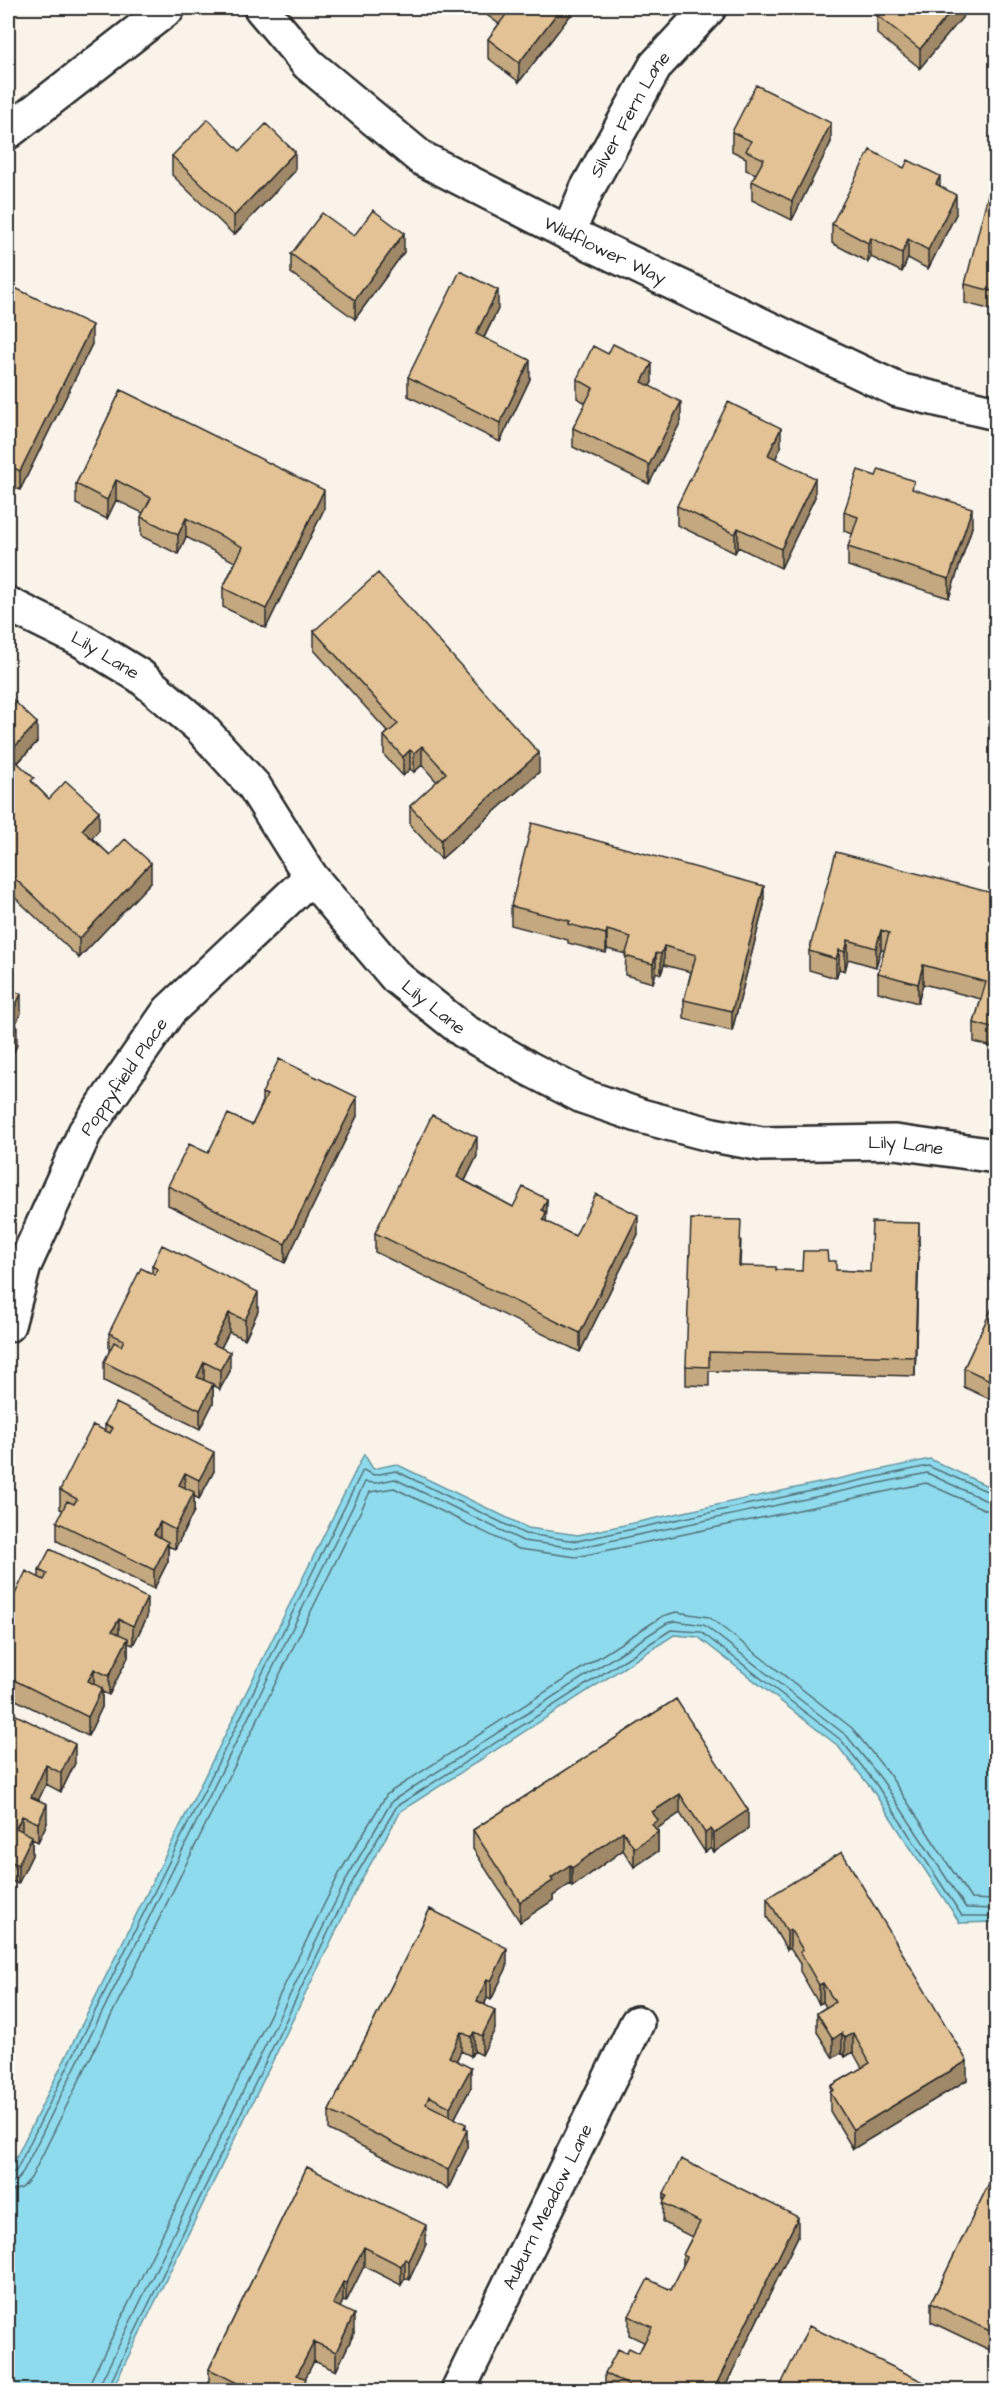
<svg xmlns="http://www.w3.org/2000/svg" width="1004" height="2398" font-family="'Architects Daughter',sans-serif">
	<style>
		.water { fill: #8edbed; stroke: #66959f; stroke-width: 1.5 }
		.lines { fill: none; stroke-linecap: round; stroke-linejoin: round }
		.shore { stroke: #537179; stroke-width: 1.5 }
		.street-casing { stroke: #2b2b2b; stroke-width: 38 }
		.street { stroke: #fff; stroke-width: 33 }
		.wall { fill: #c3a880; stroke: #2b2b2b; stroke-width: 1.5 }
		.shaded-wall { fill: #9f8868; stroke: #2b2b2b; stroke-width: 1.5 }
		.building { fill: #e3c395; stroke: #2b2b2b; stroke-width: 1.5 }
		.labels { text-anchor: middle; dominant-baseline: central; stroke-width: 5; stroke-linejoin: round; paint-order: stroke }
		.street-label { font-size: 18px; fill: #2b2b2b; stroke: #fff }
	</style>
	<rect width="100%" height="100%" fill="#f9f3ea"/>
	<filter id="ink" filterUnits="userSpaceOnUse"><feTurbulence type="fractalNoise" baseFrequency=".0167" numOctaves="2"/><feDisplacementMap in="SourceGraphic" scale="12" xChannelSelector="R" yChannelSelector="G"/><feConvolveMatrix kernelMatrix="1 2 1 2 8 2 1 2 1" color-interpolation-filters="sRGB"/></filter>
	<g filter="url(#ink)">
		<path class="water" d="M 364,1454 L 373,1469 L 396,1464 L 528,1528 L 578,1535 L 930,1459 L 996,1490 L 996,1922 L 960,1923 L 871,1788 L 837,1745 L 698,1637 L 674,1635 L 401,1811 L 360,1882 L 112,2390 L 8,2390 L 8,2174 Z"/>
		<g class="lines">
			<path class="shore" d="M 8,2175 L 16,2171 L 363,1470 L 374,1475 L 396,1471 L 525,1534 L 577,1541 L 928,1466 L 996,1495
				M 8,2183 L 16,2181 L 22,2174 L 365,1482 L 375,1483 L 395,1479 L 523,1541 L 577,1548 L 927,1473 L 989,1502 L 996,1503
				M 8,2192 L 22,2188 L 31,2178 L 370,1492 L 394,1488 L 519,1549 L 576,1557 L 926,1483 L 986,1510 L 996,1512
				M 90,2390 L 92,2378 L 340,1872 L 387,1794 L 663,1616 L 676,1612 L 709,1617 L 852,1728 L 889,1774 L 971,1899 L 996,1900
				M 99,2390 L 101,2382 L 348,1876 L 392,1801 L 667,1623 L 675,1621 L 704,1625 L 847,1736 L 882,1780 L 966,1908 L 996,1909
				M 107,2390 L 354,1879 L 397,1806 L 671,1630 L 701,1632 L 841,1740 L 876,1784 L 962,1916 L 996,1916"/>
			<g class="street-casing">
				<g id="street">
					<path id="s1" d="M 261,8 L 308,64 L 421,158 L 568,233 L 898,390 L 996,413"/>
					<path d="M 8,132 L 168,8"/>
					<path id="s2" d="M 568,233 L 587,189 L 656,65 L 709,8"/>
					<path id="s3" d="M 8,604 L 81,640 L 140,676 L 200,727 L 254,786 L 311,877 L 396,977 L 464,1031 L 528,1068 L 582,1096 L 641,1116 L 713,1135 L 762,1144 L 895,1142 L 996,1156"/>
					<path id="s4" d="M 8,1325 L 24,1266 L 85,1132 L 169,1011 L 311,877"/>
					<path id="s5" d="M 458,2390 L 637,2023"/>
				</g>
			</g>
			<use href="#street" class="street"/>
		</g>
		<path class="wall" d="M 477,8 L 576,8 L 519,82 L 488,58 L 488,39 L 499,24 Z
			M 970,8 L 920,68 L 877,34 L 877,15 Z
			M 732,132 L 831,142 L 792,220 L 752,200 L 752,181 L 756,174 L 746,170 L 746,158 L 732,151 Z
			M 240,151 L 295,171 L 234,235 L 172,175 L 172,156 Z
			M 996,185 L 996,311 L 965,303 L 965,284 Z
			M 940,186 L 956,214 L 928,269 L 908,258 L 902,272 L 871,257 L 868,262 L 832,243 L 832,224 Z
			M 354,236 L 404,252 L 355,319 L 291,273 L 291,254 Z
			M 8,298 L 92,344 L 20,490 L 8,484 Z
			M 498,309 L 484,338 L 530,379 L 500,442 L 408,396 L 408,377 Z
			M 577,379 L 652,382 L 650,386 L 681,421 L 649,484 L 573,447 L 573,428 L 586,403 L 577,398 Z
			M 121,390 L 324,509 L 266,628 L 223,607 L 223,588 L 235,562 L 186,537 L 178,554 L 141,536 L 141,517 L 143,513 L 116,500 L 107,519 L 76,504 L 76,484 Z
			M 781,447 L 775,459 L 815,497 L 781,568 L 738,547 L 735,553 L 677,525 L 677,506 Z
			M 914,490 L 972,527 L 949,598 L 848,566 L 848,547 L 853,534 L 844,531 L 844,512 Z
			M 314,631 L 539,772 L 441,859 L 410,825 L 410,806 L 437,782 L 422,765 L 414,772 L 410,769 L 403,776 L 384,755 L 384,736 L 388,732 L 314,650 Z
			M 8,695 L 37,742 L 18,763 L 34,784 L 49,799 L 99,830 L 92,838 L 110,855 L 151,882 L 79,958 L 8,891 Z
			M 996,894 L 996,1048 L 974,1042 L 974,1023 L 981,999 L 923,984 L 918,1003 L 878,992 L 878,973 L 884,951 L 881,949 L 876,967 L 848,959 L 845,971 L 839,969 L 836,978 L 809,970 L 809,951 Z
			M 764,905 L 732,1031 L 684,1019 L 684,1000 L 691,972 L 664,965 L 661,974 L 656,972 L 653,983 L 625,975 L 626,954 L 607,949 L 606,953 L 568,943 L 568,940 L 511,925 L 511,906 Z
			M 262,1093 L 357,1116 L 285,1263 L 168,1205 L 168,1186 L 208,1153 L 252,1125 L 262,1104 Z
			M 477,1156 L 465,1181 L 513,1207 L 547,1199 L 546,1222 L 575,1236 L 638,1234 L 580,1352 L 375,1252 L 375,1233 Z
			M 741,1239 L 740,1266 L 776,1270 L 802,1271 L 828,1261 L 836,1270 L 870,1272 L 919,1243 L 915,1376 L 709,1371 L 709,1386 L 686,1385 L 686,1366 Z
			M 152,1266 L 258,1311 L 245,1339 L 229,1332 L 221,1348 L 230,1371 L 220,1389 L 213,1385 L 213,1403 L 200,1429 L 104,1381 L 104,1362 L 109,1352 L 109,1333 L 152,1274 Z
			M 996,1300 L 996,1402 L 964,1387 L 964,1368 Z
			M 105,1424 L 214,1471 L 199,1499 L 194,1496 L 194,1511 L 175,1549 L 168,1546 L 168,1561 L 154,1589 L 57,1541 L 57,1522 L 63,1510 L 60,1509 L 60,1490 L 105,1431 Z
			M 39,1570 L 147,1617 L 133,1645 L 128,1643 L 128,1657 L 109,1695 L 102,1692 L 102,1707 L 88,1736 L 8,1696 L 8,1609 L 39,1577 Z
			M 676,1699 L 748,1829 L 714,1852 L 711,1848 L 705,1852 L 680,1813 L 658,1828 L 658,1851 L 634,1867 L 623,1850 L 572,1887 L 570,1884 L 553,1896 L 553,1900 L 520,1922 L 473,1849 L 473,1830 Z
			M 8,1711 L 75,1763 L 61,1792 L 46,1784 L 38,1800 L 47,1823 L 38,1842 L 32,1839 L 32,1855 L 18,1884 L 8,1879 Z
			M 767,1898 L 967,2080 L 853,2149 L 830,2111 L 830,2092 L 831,2091 L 831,2086 L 862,2068 L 853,2052 L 845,2057 L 842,2052 L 833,2058 L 817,2032 L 817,2013 L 826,2007 L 823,2002 L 819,2004 L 800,1971 L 800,1964 L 790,1948 L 787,1950 L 767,1917 Z
			M 430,1909 L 507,1967 L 491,2000 L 487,1998 L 485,2004 L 495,2029 L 482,2055 L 474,2051 L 471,2056 L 461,2051 L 456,2061 L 471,2087 L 455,2118 L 466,2129 L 467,2149 L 448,2189 L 329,2130 L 329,2111 Z
			M 307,2167 L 426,2244 L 409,2280 L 405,2278 L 401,2285 L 364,2266 L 346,2302 L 343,2301 L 340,2307 L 354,2333 L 336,2371 L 314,2361 L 305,2378 L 306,2386 L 312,2391 L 214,2391 L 209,2388 L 209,2369 Z
			M 996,2169 L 996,2353 L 931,2322 L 931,2303 Z
			M 664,2194 L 798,2236 L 723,2391 L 605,2391 L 605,2373 L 626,2353 L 639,2353 L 644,2342 L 629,2335 L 629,2316 L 671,2290 L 683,2266 L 683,2255 L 692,2237 L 663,2222 Z"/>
		<path class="shaded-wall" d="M 561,8 L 576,8 L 519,82 L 519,63 Z
			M 954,8 L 970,8 L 920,68 L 920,49 Z
			M 831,123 L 831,142 L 792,220 L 792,201 Z
			M 295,152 L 295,171 L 234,235 L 234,216 Z
			M 940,176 L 940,195 L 936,184 Z
			M 956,195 L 956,214 L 928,269 L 928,250 Z
			M 404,233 L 404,252 L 355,319 L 355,300 Z
			M 871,238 L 871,257 L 868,262 L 868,243 Z
			M 908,239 L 908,258 L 902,272 L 902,253 Z
			M 498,290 L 498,309 L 476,353 L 476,334 Z
			M 92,325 L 92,344 L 20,490 L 20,471 Z
			M 530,360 L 530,379 L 500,442 L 500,423 Z
			M 652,363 L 652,382 L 642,401 L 642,382 Z
			M 681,402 L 681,421 L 649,484 L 649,465 Z
			M 781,428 L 781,447 L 768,474 L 768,455 Z
			M 815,478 L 815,497 L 781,568 L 781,549 Z
			M 116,480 L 116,500 L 107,519 L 107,500 Z
			M 324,490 L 324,509 L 266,628 L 266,609 Z
			M 972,508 L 972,527 L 949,598 L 949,579 Z
			M 186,518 L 186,537 L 178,554 L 178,535 Z
			M 738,528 L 738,547 L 735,553 L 735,534 Z
			M 37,723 L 37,742 L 8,773 L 8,754 Z
			M 422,746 L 422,765 L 414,772 L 414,753 Z
			M 410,750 L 410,769 L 403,776 L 403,757 Z
			M 539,753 L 539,772 L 441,859 L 441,840 Z
			M 99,811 L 99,830 L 82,849 L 82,830 Z
			M 151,863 L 151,882 L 79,958 L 79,939 Z
			M 764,886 L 764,905 L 732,1031 L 732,1011 Z
			M 607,930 L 607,949 L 606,953 L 606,934 Z
			M 881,930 L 881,949 L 876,967 L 876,948 Z
			M 848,940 L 848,959 L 845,971 L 845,952 Z
			M 664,946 L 664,965 L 661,974 L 661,954 Z
			M 839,950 L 839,969 L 836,978 L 836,959 Z
			M 656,953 L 656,972 L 653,983 L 653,964 Z
			M 923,965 L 923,984 L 918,1003 L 918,984 Z
			M 21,994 L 21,1013 L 8,1040 L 8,1021 Z
			M 17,1026 L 17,1045 L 8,1065 L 8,1046 Z
			M 357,1097 L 357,1116 L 285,1263 L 285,1244 Z
			M 477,1137 L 477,1156 L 457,1196 L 457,1177 Z
			M 547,1199 L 546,1231 L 543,1239 L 542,1210 Z
			M 638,1215 L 638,1234 L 580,1352 L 580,1333 Z
			M 919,1223 L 919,1243 L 915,1376 L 915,1357 Z
			M 258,1292 L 258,1311 L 245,1339 L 245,1320 Z
			M 229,1313 L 229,1332 L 213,1363 L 213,1344 Z
			M 230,1352 L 230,1371 L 220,1389 L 220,1370 Z
			M 204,1362 L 204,1381 L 197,1377 Z
			M 213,1384 L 213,1403 L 200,1429 L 200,1410 Z
			M 214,1452 L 214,1471 L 199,1499 L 199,1480 Z
			M 185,1473 L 185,1492 L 179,1485 Z
			M 194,1492 L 194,1511 L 175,1549 L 175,1530 Z
			M 160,1522 L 160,1541 L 154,1534 Z
			M 168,1542 L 168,1561 L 154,1589 L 154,1570 Z
			M 147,1598 L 147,1617 L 133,1645 L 133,1626 Z
			M 119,1619 L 119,1638 L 112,1631 Z
			M 128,1638 L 128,1657 L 109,1695 L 109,1676 Z
			M 94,1669 L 94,1688 L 88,1681 Z
			M 102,1688 L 102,1707 L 88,1736 L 88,1717 Z
			M 75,1744 L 75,1763 L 61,1792 L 61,1773 Z
			M 46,1765 L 46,1784 L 31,1816 L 31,1797 Z
			M 680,1794 L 680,1813 L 658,1828 L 658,1851 L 634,1867 L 634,1848 L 652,1812 Z
			M 47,1804 L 47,1823 L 38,1842 L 38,1823 Z
			M 748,1810 L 748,1829 L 714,1852 L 714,1833 Z
			M 22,1816 L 22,1835 L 16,1828 Z
			M 711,1829 L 711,1848 L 705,1852 L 705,1833 Z
			M 623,1831 L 623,1850 L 572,1887 L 572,1868 Z
			M 32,1836 L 32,1855 L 18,1884 L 18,1865 Z
			M 570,1865 L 570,1884 L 553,1896 L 553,1900 L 520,1922 L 520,1902 L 551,1878 Z
			M 790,1929 L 790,1948 L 787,1950 L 787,1931 Z
			M 507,1948 L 507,1967 L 491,2000 L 491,1981 Z
			M 487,1979 L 487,1998 L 477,2020 L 477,2001 Z
			M 823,1983 L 823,2002 L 819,2004 L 819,1985 Z
			M 495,2010 L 495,2029 L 482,2055 L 482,2036 Z
			M 461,2032 L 461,2051 L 449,2076 L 449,2057 Z
			M 474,2032 L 474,2051 L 471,2056 L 471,2037 Z
			M 842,2033 L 842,2052 L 833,2058 L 833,2039 Z
			M 853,2033 L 853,2052 L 845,2057 L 845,2038 Z
			M 967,2061 L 967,2080 L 853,2149 L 853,2130 Z
			M 471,2068 L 471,2087 L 450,2127 L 450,2107 Z
			M 466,2124 L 466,2134 L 467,2130 L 467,2149 L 448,2189 L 448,2170 Z
			M 798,2217 L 798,2236 L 723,2391 L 713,2391 Z
			M 426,2225 L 426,2244 L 409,2280 L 409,2261 Z
			M 364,2247 L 364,2266 L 346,2302 L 346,2283 Z
			M 405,2259 L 405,2278 L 401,2285 L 401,2266 Z
			M 343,2282 L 343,2301 L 333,2323 L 333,2304 Z
			M 354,2314 L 354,2333 L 336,2371 L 336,2352 Z
			M 314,2342 L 314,2361 L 299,2391 L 297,2375 Z"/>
		<path class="building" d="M 502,8 L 561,8 L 519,63 L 488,39 L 508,12 Z
			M 883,8 L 954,8 L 920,49 L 877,15 Z
			M 756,85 L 831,123 L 792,201 L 752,181 L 764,159 L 746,151 L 751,141 L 732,132 Z
			M 208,119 L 240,151 L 266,124 L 295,152 L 234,216 L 172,156 Z
			M 870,150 L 904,168 L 908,160 L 940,176 L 936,184 L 956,195 L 928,250 L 908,239 L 902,253 L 871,238 L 868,243 L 832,224 Z
			M 991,183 L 996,185 L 996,292 L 965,284 Z
			M 373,210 L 404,233 L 355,300 L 291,254 L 322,213 L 354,236 Z
			M 460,271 L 498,290 L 476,334 L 530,360 L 500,423 L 408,377 Z
			M 13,287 L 92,325 L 20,471 L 8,465 L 8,298 Z
			M 613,344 L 652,363 L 642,382 L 681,402 L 649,465 L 573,428 L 593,388 L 577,379 L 593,346 L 608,354 Z
			M 121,390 L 324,490 L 266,609 L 223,588 L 243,547 L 186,518 L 178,535 L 141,517 L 151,498 L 116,480 L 107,500 L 76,484 Z
			M 728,402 L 781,428 L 768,455 L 815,478 L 781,549 L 738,528 L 735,534 L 677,506 Z
			M 879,469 L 914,481 L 912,489 L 972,508 L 949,579 L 848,547 L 858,517 L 844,512 L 858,470 L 876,476 Z
			M 378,573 L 539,753 L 441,840 L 410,806 L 446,773 L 422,746 L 414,753 L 410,750 L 403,757 L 384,736 L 398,724 L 314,631 Z
			M 8,695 L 37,723 L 8,754 L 34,778 L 31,781 L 49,799 L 66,781 L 99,811 L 82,830 L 110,855 L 125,839 L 151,863 L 79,939 L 8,872 Z
			M 532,823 L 764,886 L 732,1011 L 684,1000 L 696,955 L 664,946 L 661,954 L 656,953 L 653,964 L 625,956 L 631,937 L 607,930 L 606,934 L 568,924 L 570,921 L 511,906 Z
			M 836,852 L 996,894 L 996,1029 L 974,1023 L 986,982 L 923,965 L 918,984 L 878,973 L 889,933 L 881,930 L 876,948 L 848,940 L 845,952 L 839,950 L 836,959 L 809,951 Z
			M 8,988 L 21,994 L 8,1021 Z
			M 8,1022 L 17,1026 L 8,1046 Z
			M 279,1059 L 357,1097 L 285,1244 L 168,1186 L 189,1144 L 208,1153 L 228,1114 L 252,1125 L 267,1095 L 262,1093 Z
			M 432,1115 L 477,1137 L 457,1177 L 513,1207 L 523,1187 L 547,1199 L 542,1210 L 546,1212 L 543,1220 L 575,1236 L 596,1194 L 638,1215 L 580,1333 L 375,1233 Z
			M 691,1219 L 741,1220 L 739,1266 L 776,1267 L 776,1270 L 802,1271 L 803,1251 L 827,1251 L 828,1261 L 836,1261 L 836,1270 L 870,1272 L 872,1222 L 919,1223 L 915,1357 L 709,1352 L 709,1367 L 686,1366 Z
			M 162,1245 L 258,1292 L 245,1320 L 229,1313 L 213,1344 L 230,1352 L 220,1370 L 204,1362 L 197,1377 L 213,1384 L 200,1410 L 104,1362 L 114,1342 L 121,1346 L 124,1340 L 109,1333 L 141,1268 L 155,1275 L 158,1269 L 152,1266 Z
			M 996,1300 L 996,1383 L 964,1368 Z
			M 116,1403 L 214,1452 L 199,1480 L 185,1473 L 179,1485 L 194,1492 L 175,1530 L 160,1522 L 154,1534 L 168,1542 L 154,1570 L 57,1522 L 67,1501 L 74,1504 L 77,1499 L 60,1490 L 82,1446 L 93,1425 L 110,1433 L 113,1428 L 105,1424 Z
			M 50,1549 L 147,1598 L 133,1626 L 119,1619 L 112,1631 L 128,1638 L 109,1676 L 94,1669 L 88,1681 L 102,1688 L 88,1717 L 8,1677 L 8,1650 L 9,1651 L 11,1645 L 8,1643 L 8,1609 L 26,1571 L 44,1580 L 47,1574 L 39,1570 Z
			M 676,1699 L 748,1810 L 714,1833 L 711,1829 L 705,1833 L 680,1794 L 652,1812 L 658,1820 L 652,1824 L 658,1832 L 634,1848 L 623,1831 L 572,1868 L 570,1865 L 551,1878 L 553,1881 L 520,1902 L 473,1830 Z
			M 8,1711 L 75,1744 L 61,1773 L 46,1765 L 31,1797 L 47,1804 L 38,1823 L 22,1816 L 16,1828 L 32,1836 L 18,1865 L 8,1860 Z
			M 842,1852 L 967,2061 L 853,2130 L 830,2092 L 834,2090 L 831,2086 L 870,2063 L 853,2033 L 845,2038 L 842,2033 L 833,2039 L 817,2013 L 835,2002 L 823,1983 L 819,1985 L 800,1952 L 803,1950 L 790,1929 L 787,1931 L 767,1898 Z
			M 430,1909 L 507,1948 L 491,1981 L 487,1979 L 477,2001 L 495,2010 L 482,2036 L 474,2032 L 471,2037 L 461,2032 L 449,2057 L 471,2068 L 450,2107 L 429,2096 L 426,2104 L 466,2124 L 464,2128 L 467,2130 L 448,2170 L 329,2111 Z
			M 681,2159 L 798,2217 L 713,2391 L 639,2391 L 605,2373 L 618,2349 L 626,2353 L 629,2348 L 639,2353 L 652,2327 L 629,2316 L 648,2279 L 671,2290 L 687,2257 L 683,2255 L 700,2222 L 663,2203 L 667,2196 L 664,2194 Z
			M 307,2167 L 426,2225 L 409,2261 L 405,2259 L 401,2266 L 364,2247 L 346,2283 L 343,2282 L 333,2304 L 354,2314 L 336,2352 L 314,2342 L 297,2375 L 306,2379 L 303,2385 L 312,2389 L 311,2391 L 253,2391 L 209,2369 Z
			M 996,2169 L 996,2334 L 931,2303 Z
			M 809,2326 L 942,2391 L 778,2391 Z"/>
	</g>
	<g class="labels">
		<g class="street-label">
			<text stroke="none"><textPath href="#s2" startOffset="134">Silver Fern Lane</textPath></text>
			<text stroke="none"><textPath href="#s1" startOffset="426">Wildflower Way</textPath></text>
			<text stroke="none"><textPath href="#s3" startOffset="110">Lily Lane</textPath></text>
			<text stroke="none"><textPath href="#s3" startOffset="596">Lily Lane</textPath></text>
			<text stroke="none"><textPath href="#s4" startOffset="276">Poppyfield Place</textPath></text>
			<text stroke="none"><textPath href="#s3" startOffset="1100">Lily Lane</textPath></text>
			<text stroke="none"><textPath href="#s5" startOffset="204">Auburn Meadow Lane</textPath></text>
		</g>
	</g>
	<rect width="1004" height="2398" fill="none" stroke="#fff" stroke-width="30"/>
	<rect x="15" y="15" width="974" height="2368" fill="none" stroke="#2b2b2b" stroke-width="2" filter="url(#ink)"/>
</svg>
